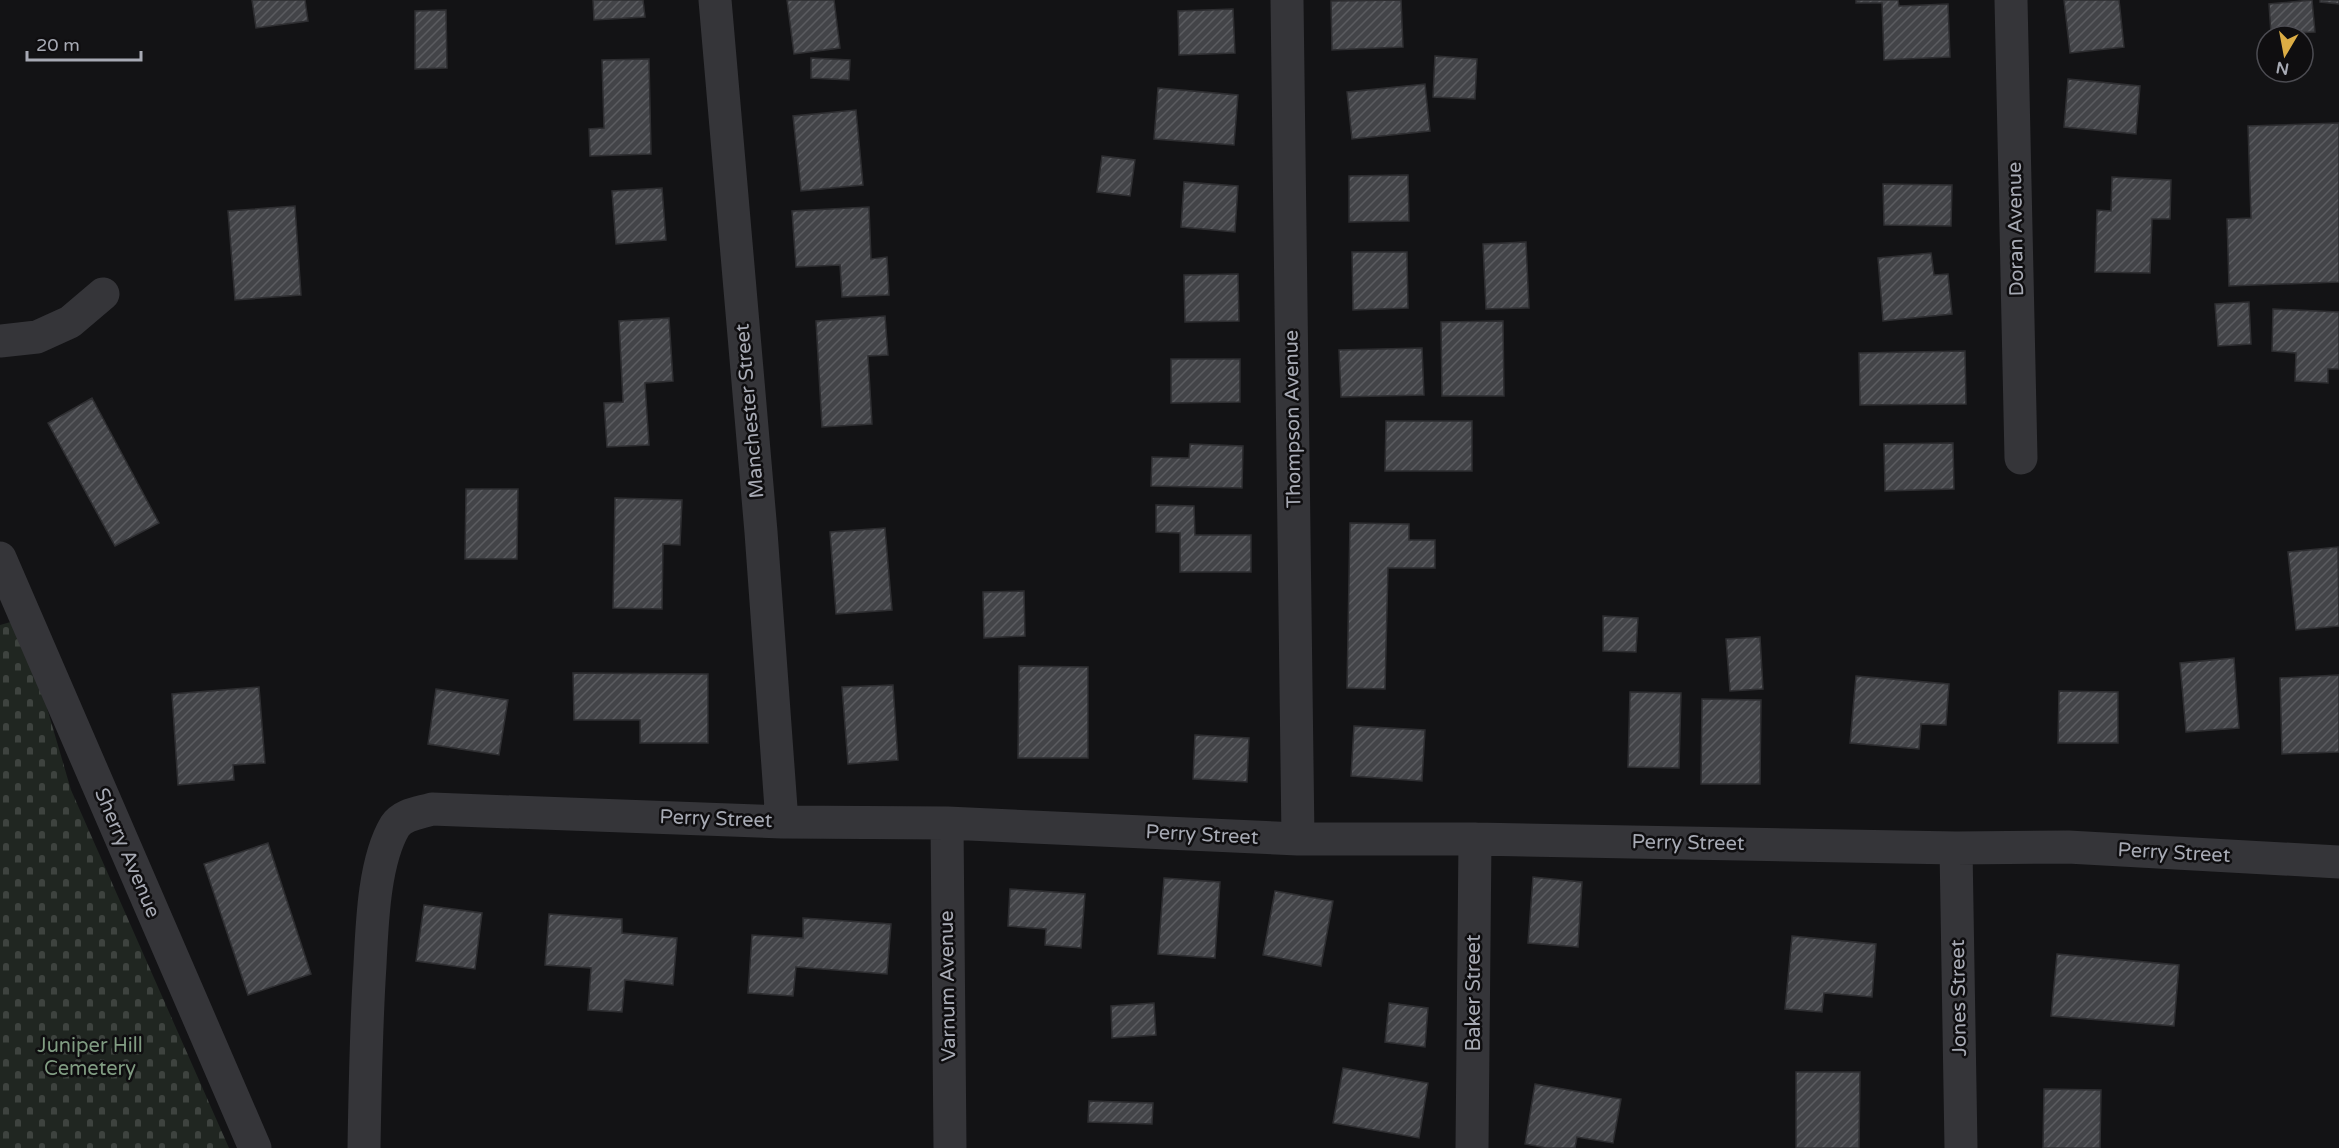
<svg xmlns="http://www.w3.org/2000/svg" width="2339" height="1148" font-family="'Varela Round',sans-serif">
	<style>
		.cemetery { fill: url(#cemetery-stones) }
		.building { fill: url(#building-hatch); stroke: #2e2e31; stroke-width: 1.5 }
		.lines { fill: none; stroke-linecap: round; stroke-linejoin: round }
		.minor { stroke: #353539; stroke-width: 33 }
		.labels { text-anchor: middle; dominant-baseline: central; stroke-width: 5; stroke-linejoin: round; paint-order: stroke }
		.street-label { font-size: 20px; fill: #a7aab4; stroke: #0f0e10 }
		.park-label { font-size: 20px; fill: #809c82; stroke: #0f0e10 }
	</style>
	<defs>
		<pattern id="cemetery-stones" width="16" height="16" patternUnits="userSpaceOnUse" patternTransform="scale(1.5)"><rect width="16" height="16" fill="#202621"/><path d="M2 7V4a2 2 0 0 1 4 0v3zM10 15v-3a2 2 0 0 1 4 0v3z" fill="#3e433f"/></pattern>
		<pattern id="building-hatch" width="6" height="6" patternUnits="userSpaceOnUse" patternTransform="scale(1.5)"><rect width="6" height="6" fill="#434448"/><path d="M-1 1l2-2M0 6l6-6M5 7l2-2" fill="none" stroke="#5b5c60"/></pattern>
	</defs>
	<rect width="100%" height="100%" fill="#131315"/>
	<path class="cemetery" d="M 21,619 L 71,790 L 229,1148 L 0,1148 L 0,625 Z"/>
	<path class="building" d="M 252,0 L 305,0 L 308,21 L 256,28 Z
		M 593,0 L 643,0 L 645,17 L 594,20 Z
		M 787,0 L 834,0 L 840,48 L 794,54 Z
		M 1401,0 L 1403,47 L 1332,50 L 1331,1 Z
		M 1856,0 L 1898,0 L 1899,6 L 1948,4 L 1950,57 L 1884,60 L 1882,3 L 1856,3 Z
		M 2064,0 L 2119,0 L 2124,47 L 2070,53 Z
		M 2312,0 L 2315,32 L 2271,34 L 2269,4 Z
		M 2320,0 L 2339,0 L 2339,4 L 2320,2 Z
		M 1233,9 L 1235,53 L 1179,55 L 1178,11 Z
		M 446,10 L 447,68 L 415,69 L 415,11 Z
		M 1435,56 L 1477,59 L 1475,99 L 1433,97 Z
		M 811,58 L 850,60 L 849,80 L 811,78 Z
		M 649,59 L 651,154 L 590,156 L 589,129 L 604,128 L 602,60 Z
		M 2068,79 L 2140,86 L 2136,134 L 2064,127 Z
		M 1425,84 L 1430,131 L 1352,139 L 1347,92 Z
		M 1158,88 L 1238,95 L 1234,145 L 1154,139 Z
		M 856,110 L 863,185 L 801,191 L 793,116 Z
		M 2339,123 L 2339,282 L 2229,286 L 2227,219 L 2251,218 L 2248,126 Z
		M 1102,156 L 1135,160 L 1130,196 L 1097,192 Z
		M 1408,175 L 1409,221 L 1349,222 L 1349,176 Z
		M 2112,177 L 2171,180 L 2170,219 L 2152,219 L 2150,273 L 2095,272 L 2097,210 L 2111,211 Z
		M 1184,182 L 1238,186 L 1235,232 L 1181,227 Z
		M 1883,184 L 1952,185 L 1951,226 L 1884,225 Z
		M 662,188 L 666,240 L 616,244 L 612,191 Z
		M 295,206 L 301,295 L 235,300 L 228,211 Z
		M 869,207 L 871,259 L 887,257 L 889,295 L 842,297 L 840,265 L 796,267 L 792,211 Z
		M 1526,242 L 1529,308 L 1486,309 L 1483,244 Z
		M 1352,252 L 1407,252 L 1408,308 L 1353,310 Z
		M 1931,253 L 1934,275 L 1948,274 L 1952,314 L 1883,321 L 1878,258 Z
		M 1238,274 L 1239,321 L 1185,322 L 1184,275 Z
		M 2249,302 L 2251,344 L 2218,346 L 2215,304 Z
		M 2273,309 L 2339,312 L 2339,369 L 2328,369 L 2328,383 L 2295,381 L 2296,353 L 2272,351 Z
		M 885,316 L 888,355 L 868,356 L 872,424 L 822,427 L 816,321 Z
		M 669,318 L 673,381 L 645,383 L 649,445 L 607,447 L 604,403 L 623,402 L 619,321 Z
		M 1503,321 L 1504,396 L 1442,396 L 1441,322 Z
		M 1422,348 L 1424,395 L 1341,397 L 1339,350 Z
		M 1965,351 L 1966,404 L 1860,405 L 1859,353 Z
		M 1171,359 L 1240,359 L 1240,402 L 1171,403 Z
		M 92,398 L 159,523 L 115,546 L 48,423 Z
		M 1386,421 L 1472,421 L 1472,471 L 1385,471 Z
		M 1953,443 L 1954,489 L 1885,491 L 1884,444 Z
		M 1190,444 L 1243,446 L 1242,488 L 1151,486 L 1152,457 L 1189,458 Z
		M 466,489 L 518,489 L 517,559 L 465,559 Z
		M 615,498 L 682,500 L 680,545 L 663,544 L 662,609 L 613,608 Z
		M 1156,505 L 1194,506 L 1195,535 L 1251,535 L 1251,572 L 1180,572 L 1180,533 L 1156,532 Z
		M 1350,523 L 1409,524 L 1409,540 L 1435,540 L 1435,568 L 1388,568 L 1385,689 L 1347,688 Z
		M 885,528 L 892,610 L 836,614 L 830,532 Z
		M 2338,547 L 2339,626 L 2296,630 L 2288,552 Z
		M 1024,591 L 1025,636 L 984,638 L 983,592 Z
		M 1603,616 L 1638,618 L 1636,652 L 1603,651 Z
		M 1760,637 L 1763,689 L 1730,691 L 1726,639 Z
		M 2234,658 L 2239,728 L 2186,732 L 2180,663 Z
		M 1019,666 L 1088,667 L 1088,758 L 1018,758 Z
		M 573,673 L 708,674 L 708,743 L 640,743 L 640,720 L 574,720 Z
		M 2339,675 L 2339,752 L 2282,754 L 2280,678 Z
		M 1856,676 L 1949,684 L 1946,725 L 1921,724 L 1919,749 L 1850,743 Z
		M 893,685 L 898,760 L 848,764 L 842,687 Z
		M 259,687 L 265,763 L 233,765 L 234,780 L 178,785 L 172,694 Z
		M 436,689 L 508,700 L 499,755 L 428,744 Z
		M 2059,691 L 2118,692 L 2118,743 L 2058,743 Z
		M 1630,692 L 1681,693 L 1679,768 L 1628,767 Z
		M 1702,699 L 1761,700 L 1760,784 L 1701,784 Z
		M 1354,726 L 1425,730 L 1422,781 L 1351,776 Z
		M 1195,735 L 1249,738 L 1247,782 L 1193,779 Z
		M 268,843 L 311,974 L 248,995 L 204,864 Z
		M 1533,877 L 1582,882 L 1578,947 L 1528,943 Z
		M 1164,878 L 1220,882 L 1215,958 L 1158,954 Z
		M 1010,889 L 1085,894 L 1081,948 L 1045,945 L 1046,929 L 1008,926 Z
		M 1275,891 L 1333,901 L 1321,966 L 1263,955 Z
		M 424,905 L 482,913 L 475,969 L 416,961 Z
		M 549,914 L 622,919 L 622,933 L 677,938 L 673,985 L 625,980 L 622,1012 L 588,1010 L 591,968 L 545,965 Z
		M 803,918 L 891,924 L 887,974 L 796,967 L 793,996 L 748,993 L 752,935 L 803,938 Z
		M 1792,936 L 1876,944 L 1872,997 L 1824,993 L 1822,1012 L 1785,1009 Z
		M 2057,954 L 2179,965 L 2174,1026 L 2051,1016 Z
		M 1154,1003 L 1156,1035 L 1112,1038 L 1111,1006 Z
		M 1389,1003 L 1428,1008 L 1425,1047 L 1385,1042 Z
		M 1343,1068 L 1428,1083 L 1419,1138 L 1333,1123 Z
		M 1796,1072 L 1860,1072 L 1859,1148 L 1796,1148 Z
		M 1535,1084 L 1621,1099 L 1613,1143 L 1577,1137 L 1575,1148 L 1547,1148 L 1525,1144 Z
		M 2044,1089 L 2101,1090 L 2100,1148 L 2043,1148 Z
		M 1089,1101 L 1153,1103 L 1152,1124 L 1088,1122 Z"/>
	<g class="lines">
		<path class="minor" d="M 715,0 L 761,532 L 782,822
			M 1287,0 L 1298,839
			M 2011,0 L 2021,458
			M 0,341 L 37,337 L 70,322 L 103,294
			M 0,558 L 255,1148
			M 947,823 L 950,1148
			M 1956,848 L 1961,1148
			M 364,1148 C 365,1087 366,1026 370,965 C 372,924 374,861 395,826 C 403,814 419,813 432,809 L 782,822 L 947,823 L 1298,839 L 1475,839 L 1956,848 L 2068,847 L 2339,862
			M 1472,1148 L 1475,839"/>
	</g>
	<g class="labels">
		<g class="street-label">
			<text transform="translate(2016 229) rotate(-91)">Doran Avenue</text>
			<text transform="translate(750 411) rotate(-95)">Manchester Street</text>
			<text transform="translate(1293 419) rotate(-91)">Thompson Avenue</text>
			<text transform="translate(716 819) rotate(2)">Perry Street</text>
			<text transform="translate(1202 835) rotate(3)">Perry Street</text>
			<text transform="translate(1688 843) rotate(1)">Perry Street</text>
			<text transform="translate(127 853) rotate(67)">Sherry Avenue</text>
			<text transform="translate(2174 853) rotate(3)">Perry Street</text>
			<text transform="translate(948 986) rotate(-91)">Varnum Avenue</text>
			<text transform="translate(1474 993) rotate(-90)">Baker Street</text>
			<text transform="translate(1959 998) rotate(-91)">Jones Street</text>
		</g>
		<g class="park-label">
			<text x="90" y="1046">Juniper Hill<tspan x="90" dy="23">Cemetery</tspan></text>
		</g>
	</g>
	<g transform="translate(2285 54) rotate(190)"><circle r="28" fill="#0f0e10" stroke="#4c4c52" stroke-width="1.5"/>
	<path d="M0-4.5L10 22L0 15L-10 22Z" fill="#dcad45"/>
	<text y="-9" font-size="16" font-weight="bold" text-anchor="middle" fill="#a7aab4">N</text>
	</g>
	<path d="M27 51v9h114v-9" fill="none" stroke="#a7aab4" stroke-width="3"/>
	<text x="36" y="51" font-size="18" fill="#a7aab4" stroke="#0f0e10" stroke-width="4.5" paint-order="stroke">20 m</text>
</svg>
